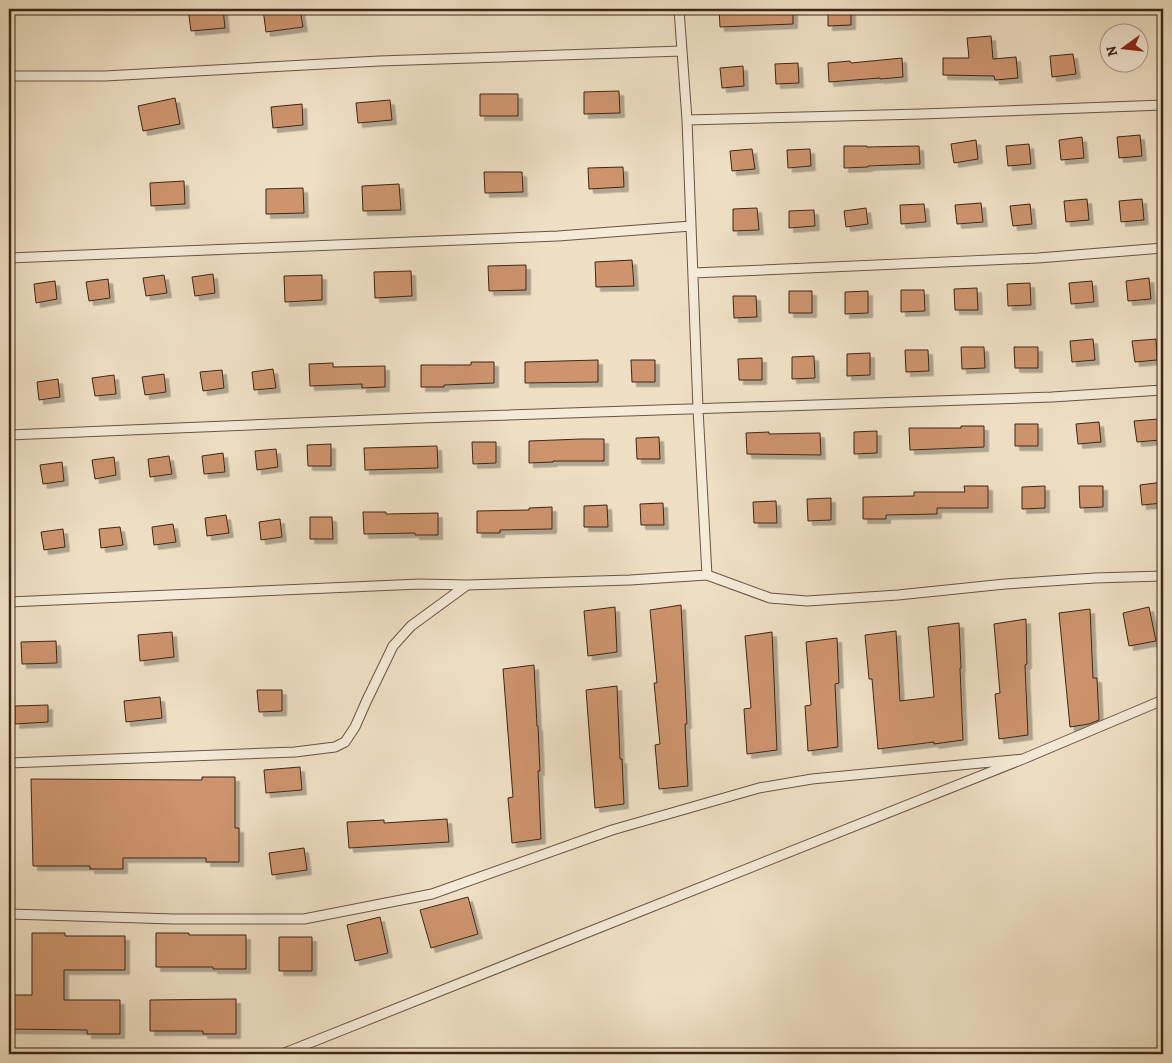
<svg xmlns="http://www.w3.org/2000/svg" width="1172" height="1063" font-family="Alegreya,serif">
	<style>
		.building { fill: #cd946e; stroke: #3f2616; filter: url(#shadow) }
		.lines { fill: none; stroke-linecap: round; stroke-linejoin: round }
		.service-casing { stroke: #6b5442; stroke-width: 11 }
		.service { stroke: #f5ebd9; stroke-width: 9 }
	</style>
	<defs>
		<filter id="shadow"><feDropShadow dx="4.5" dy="4.5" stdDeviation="0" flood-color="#0004"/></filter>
	</defs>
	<rect width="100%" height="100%" fill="#efe0c5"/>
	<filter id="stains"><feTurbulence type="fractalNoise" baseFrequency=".004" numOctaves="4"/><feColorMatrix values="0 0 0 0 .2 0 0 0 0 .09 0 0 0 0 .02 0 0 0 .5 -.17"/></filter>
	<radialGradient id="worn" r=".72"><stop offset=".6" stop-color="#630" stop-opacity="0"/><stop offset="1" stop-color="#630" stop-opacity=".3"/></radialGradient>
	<path class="building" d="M 188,9 L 223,9 L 225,28 L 191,31 Z
		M 263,9 L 300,9 L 303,27 L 266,32 Z
		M 719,9 L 793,9 L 793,24 L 720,27 Z
		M 828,9 L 851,9 L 851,25 L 828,26 Z
		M 991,36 L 993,59 L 1016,57 L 1018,78 L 995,80 L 994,76 L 943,75 L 943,58 L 969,58 L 967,38 Z
		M 1073,54 L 1076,74 L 1052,77 L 1050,56 Z
		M 902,58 L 903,77 L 880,79 L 880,78 L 829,82 L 828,63 L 850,61 L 851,63 Z
		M 798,63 L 799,83 L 776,84 L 775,64 Z
		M 743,66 L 744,86 L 722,88 L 720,68 Z
		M 619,91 L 620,113 L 584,114 L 584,92 Z
		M 480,94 L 518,94 L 518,116 L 480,116 Z
		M 175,98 L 180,124 L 143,131 L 138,106 Z
		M 390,100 L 392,120 L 358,123 L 356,103 Z
		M 302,104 L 303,125 L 273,128 L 271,107 Z
		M 1140,135 L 1142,156 L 1119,158 L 1117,137 Z
		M 1082,137 L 1084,158 L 1061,160 L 1059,140 Z
		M 976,140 L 978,159 L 954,163 L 951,144 Z
		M 1029,144 L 1031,164 L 1008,166 L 1006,146 Z
		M 844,146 L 867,146 L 867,147 L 919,146 L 920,164 L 868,166 L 868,167 L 844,168 Z
		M 752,149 L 755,169 L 732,171 L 730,151 Z
		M 810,149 L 811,166 L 788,168 L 787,150 Z
		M 623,167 L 624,187 L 589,189 L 588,168 Z
		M 484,172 L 522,172 L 523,192 L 485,193 Z
		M 184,181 L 185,204 L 151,206 L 150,183 Z
		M 399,184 L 401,210 L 363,211 L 362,186 Z
		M 303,188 L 304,213 L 266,214 L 266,189 Z
		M 1087,199 L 1089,220 L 1066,222 L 1064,201 Z
		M 1142,199 L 1144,220 L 1121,222 L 1119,201 Z
		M 981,203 L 983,222 L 957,224 L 955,205 Z
		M 924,204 L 926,222 L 901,224 L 900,205 Z
		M 1030,204 L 1032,224 L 1013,226 L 1010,206 Z
		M 757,208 L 759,230 L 733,231 L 733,209 Z
		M 866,208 L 868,224 L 846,227 L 844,211 Z
		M 814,210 L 815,226 L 789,228 L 789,211 Z
		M 632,260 L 634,286 L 596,287 L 595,262 Z
		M 526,265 L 526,290 L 489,291 L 488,266 Z
		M 411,271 L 412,296 L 375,298 L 374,272 Z
		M 213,274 L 215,293 L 195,296 L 192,277 Z
		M 164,275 L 167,293 L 146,296 L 143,278 Z
		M 322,275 L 322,300 L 285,302 L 284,276 Z
		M 1149,278 L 1151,299 L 1128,301 L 1126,281 Z
		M 108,279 L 110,298 L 89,301 L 86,282 Z
		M 55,281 L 57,299 L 36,303 L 34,284 Z
		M 1092,281 L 1094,302 L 1071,304 L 1069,283 Z
		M 1030,283 L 1031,305 L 1008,306 L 1007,284 Z
		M 977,288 L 978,310 L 955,310 L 954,289 Z
		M 901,290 L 924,290 L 925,311 L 901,312 Z
		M 789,291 L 812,291 L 812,313 L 789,313 Z
		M 868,291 L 868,313 L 845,314 L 845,292 Z
		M 733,296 L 756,296 L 757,317 L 734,318 Z
		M 1093,339 L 1095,360 L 1072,362 L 1070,341 Z
		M 1156,339 L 1157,360 L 1135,362 L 1132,341 Z
		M 961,347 L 984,347 L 985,368 L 962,369 Z
		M 1014,347 L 1038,347 L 1038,368 L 1015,368 Z
		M 905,350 L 928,350 L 929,371 L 906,372 Z
		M 870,353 L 870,375 L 847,376 L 847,354 Z
		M 814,356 L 815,378 L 792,379 L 792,357 Z
		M 762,358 L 762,380 L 739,380 L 738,359 Z
		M 598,360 L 598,382 L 525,383 L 525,362 Z
		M 631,360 L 655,360 L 655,382 L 632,382 Z
		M 471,362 L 494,362 L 494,383 L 444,385 L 444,387 L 421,387 L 421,365 L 471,365 Z
		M 333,363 L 333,367 L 385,366 L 385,387 L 362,388 L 362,384 L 310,386 L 309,364 Z
		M 273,369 L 276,388 L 254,390 L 252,372 Z
		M 222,370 L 224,388 L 203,391 L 200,372 Z
		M 164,374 L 166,392 L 145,395 L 142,377 Z
		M 114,375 L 116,394 L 95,396 L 92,378 Z
		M 58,379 L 60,397 L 39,400 L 37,382 Z
		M 1158,419 L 1160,440 L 1137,442 L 1134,421 Z
		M 1099,422 L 1101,442 L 1078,444 L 1076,424 Z
		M 1015,424 L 1038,424 L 1038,446 L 1015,446 Z
		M 961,426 L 984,426 L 984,447 L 910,450 L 909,428 L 961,428 Z
		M 877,431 L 877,453 L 854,454 L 854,432 Z
		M 769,432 L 769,434 L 820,433 L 821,455 L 747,454 L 746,433 Z
		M 659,437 L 660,459 L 637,459 L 636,438 Z
		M 581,439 L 604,439 L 604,461 L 553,461 L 553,462 L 529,463 L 529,441 Z
		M 472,442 L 496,442 L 496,463 L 473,464 Z
		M 331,444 L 331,466 L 308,466 L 307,445 Z
		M 437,446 L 438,468 L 365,470 L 364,448 Z
		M 276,449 L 278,467 L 257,470 L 255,451 Z
		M 223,453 L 225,472 L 204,474 L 202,456 Z
		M 169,456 L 172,474 L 150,477 L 148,459 Z
		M 114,457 L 116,475 L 95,479 L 92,460 Z
		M 62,462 L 64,481 L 43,484 L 40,465 Z
		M 1163,482 L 1163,503 L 1142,505 L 1140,485 Z
		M 964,486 L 988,486 L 988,508 L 937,508 L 937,514 L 886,515 L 886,519 L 863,519 L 863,497 L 914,496 L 914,492 L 965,492 Z
		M 1045,486 L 1045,508 L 1022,509 L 1022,487 Z
		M 1079,486 L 1103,486 L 1103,507 L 1080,508 Z
		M 831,498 L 831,520 L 808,521 L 807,499 Z
		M 776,501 L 777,523 L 754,523 L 753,502 Z
		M 663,503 L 664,525 L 641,525 L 640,504 Z
		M 607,505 L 608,527 L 584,527 L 584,506 Z
		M 552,507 L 552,529 L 500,530 L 500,533 L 477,533 L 477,511 L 529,510 L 529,508 Z
		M 363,512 L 386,512 L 386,514 L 438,513 L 438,535 L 415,535 L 415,533 L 364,534 Z
		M 226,515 L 229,533 L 207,536 L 205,518 Z
		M 310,517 L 332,517 L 333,539 L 310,539 Z
		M 280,519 L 282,537 L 261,540 L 259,522 Z
		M 173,524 L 176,542 L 154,545 L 152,527 Z
		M 120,527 L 123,545 L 101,548 L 99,529 Z
		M 63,529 L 65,547 L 44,550 L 41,532 Z
		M 681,605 L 687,724 L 685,724 L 688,786 L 659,789 L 655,745 L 660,744 L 654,683 L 657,683 L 650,610 Z
		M 615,607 L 617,652 L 588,656 L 584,611 Z
		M 1149,607 L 1156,641 L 1129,646 L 1123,613 Z
		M 1090,609 L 1093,678 L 1097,678 L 1099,720 L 1089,724 L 1070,727 L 1059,613 Z
		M 1026,619 L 1027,664 L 1025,665 L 1028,735 L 999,739 L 995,694 L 1000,693 L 994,624 Z
		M 959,623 L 961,668 L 960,668 L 963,740 L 934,744 L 934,742 L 878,749 L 872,679 L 869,679 L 865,635 L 896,631 L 900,701 L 934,697 L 928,627 Z
		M 172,632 L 174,657 L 140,661 L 138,635 Z
		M 772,632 L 777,750 L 747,754 L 744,709 L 751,708 L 745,636 Z
		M 837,638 L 839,683 L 835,684 L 838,747 L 808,751 L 805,706 L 811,705 L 806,642 Z
		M 56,641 L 57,663 L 22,664 L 21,642 Z
		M 534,665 L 537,726 L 538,726 L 540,771 L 538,771 L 541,839 L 512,843 L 508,798 L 513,797 L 503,669 Z
		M 617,686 L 620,759 L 622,759 L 624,804 L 595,808 L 586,690 Z
		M 257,690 L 282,690 L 282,711 L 259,712 Z
		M 160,697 L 162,718 L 126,722 L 124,701 Z
		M 48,705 L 48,722 L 15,724 L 15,706 Z
		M 300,767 L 302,790 L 266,793 L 264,770 Z
		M 202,777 L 235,777 L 235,828 L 239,828 L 239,862 L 206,862 L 206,858 L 123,858 L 123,869 L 90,869 L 90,866 L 33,866 L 31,779 L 202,780 Z
		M 447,819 L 449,842 L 349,848 L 347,822 L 384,820 L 384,823 Z
		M 304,848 L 307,870 L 272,875 L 269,853 Z
		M 468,897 L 478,934 L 431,948 L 420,910 Z
		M 380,917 L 388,953 L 355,961 L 347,925 Z
		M 32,933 L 65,933 L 65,936 L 125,936 L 125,970 L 64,970 L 64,1000 L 120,1000 L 120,1034 L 87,1034 L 87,1030 L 9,1029 L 9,995 L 32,995 Z
		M 156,933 L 189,933 L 189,935 L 246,935 L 246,969 L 213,969 L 213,967 L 156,967 Z
		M 279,937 L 312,937 L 312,971 L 279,971 Z
		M 236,999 L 236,1034 L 203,1034 L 203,1031 L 150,1031 L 150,1000 Z"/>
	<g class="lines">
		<g class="service-casing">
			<path id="service" d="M 679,9 L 687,120 L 698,409 L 707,575
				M 9,76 L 105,76 L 379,61 L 682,51
				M 687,120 L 922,114 L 1163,105
				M 9,258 L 558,236 L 691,226
				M 693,273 L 1038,258 L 1163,248
				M 9,435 L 420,418 L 1052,397 L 1163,390
				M 9,602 L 420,584 L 467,585 L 630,580 L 707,575 L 770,598 L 807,601 L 898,595 L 1005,584 L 1095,578 L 1163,576
				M 9,763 L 295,752 L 335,747 L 345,742 L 355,727 L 366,702 L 393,646 L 411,626 L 467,585
				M 9,914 L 174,919 L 304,919 L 432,894 L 612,830 L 759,788 L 812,779 L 1023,759
				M 282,1054 L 1023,759 L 1163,700"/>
		</g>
		<use href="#service" class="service"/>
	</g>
	<rect width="1172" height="1063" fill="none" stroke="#efe0c5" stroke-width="30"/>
	<rect x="10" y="10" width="1152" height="1043" fill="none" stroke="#3f2616" stroke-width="2.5"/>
	<rect x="15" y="15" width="1142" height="1033" fill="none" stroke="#3f2616"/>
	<g transform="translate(1124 48) rotate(255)"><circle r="24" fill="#f5ebd9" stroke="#ac9c8b"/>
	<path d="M0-4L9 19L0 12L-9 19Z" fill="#8f2418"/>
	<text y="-8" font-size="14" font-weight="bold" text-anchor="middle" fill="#3f2616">N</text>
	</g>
	<rect width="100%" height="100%" filter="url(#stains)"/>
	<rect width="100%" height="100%" fill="url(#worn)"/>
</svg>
